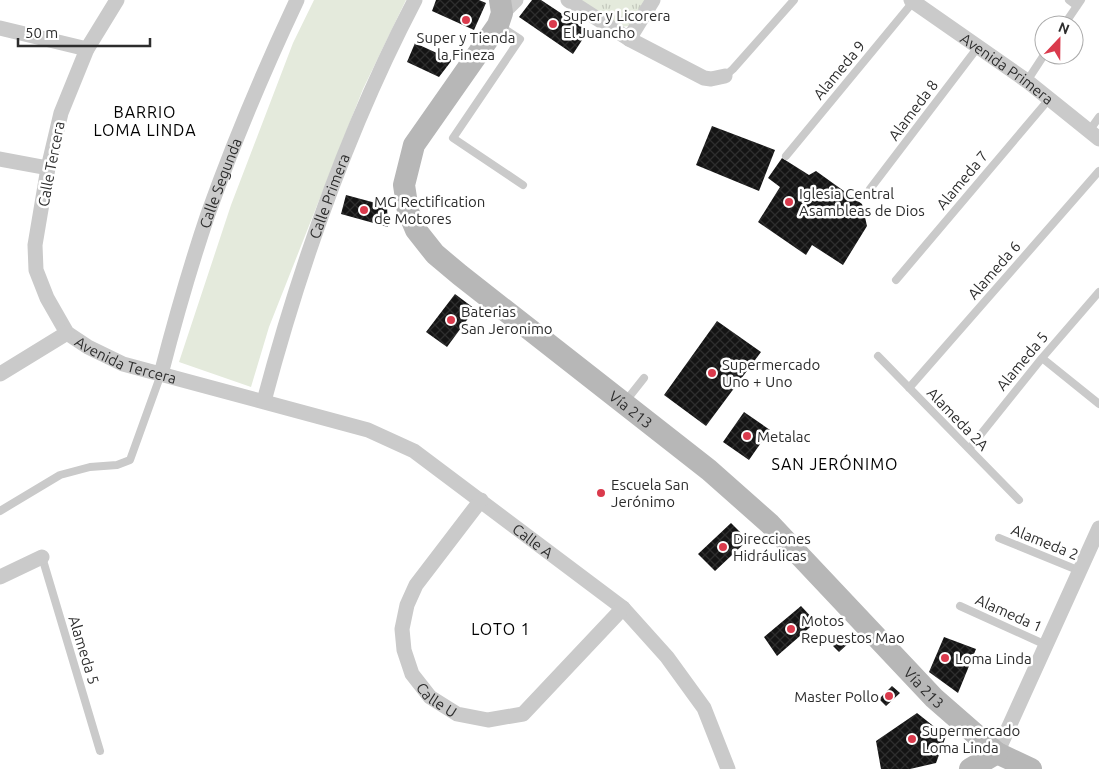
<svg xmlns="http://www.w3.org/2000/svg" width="1099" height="769" font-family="Ubuntu,sans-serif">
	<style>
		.grass { fill: #e4eadc }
		.park { fill: url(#park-tufts) }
		.building { fill: url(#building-cross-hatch) }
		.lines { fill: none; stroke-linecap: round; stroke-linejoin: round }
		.lane { stroke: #cacaca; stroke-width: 8 }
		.street { stroke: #cacaca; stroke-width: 15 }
		.secondary { stroke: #b7b7b7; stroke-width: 22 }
		.poi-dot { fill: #da3a4c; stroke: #fff; stroke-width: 2 }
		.labels { text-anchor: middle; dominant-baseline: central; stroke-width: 5; stroke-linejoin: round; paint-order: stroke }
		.poi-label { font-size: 15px; fill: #2d2d2d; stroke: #fff; text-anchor: start }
		.street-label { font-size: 15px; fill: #2d2d2d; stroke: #fff }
		.neighbourhood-label { font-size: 16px; letter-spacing: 1px; fill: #000; stroke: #fff }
	</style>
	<defs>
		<pattern id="park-tufts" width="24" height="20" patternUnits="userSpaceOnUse" patternTransform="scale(1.25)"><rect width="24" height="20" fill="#e4eadc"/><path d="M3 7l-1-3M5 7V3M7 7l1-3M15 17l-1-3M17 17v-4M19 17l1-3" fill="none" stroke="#c4c9bd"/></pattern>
		<pattern id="building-cross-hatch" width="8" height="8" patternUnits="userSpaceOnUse" patternTransform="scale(1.25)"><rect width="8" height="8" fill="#141414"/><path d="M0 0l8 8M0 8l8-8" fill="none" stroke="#2e2e2e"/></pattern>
	</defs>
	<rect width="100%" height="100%" fill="#fff"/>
	<path class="grass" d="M 314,0 L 406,0 L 363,89 L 269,327 L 251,387 L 179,362 L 231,205 L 293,43 Z"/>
	<path class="park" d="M 577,0 L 645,0 L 629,26 L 621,27 Z"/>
	<path class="building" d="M 436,0 L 479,0 L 486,3 L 474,30 L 432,11 Z
		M 532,0 L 541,0 L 588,31 L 573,54 L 519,17 Z
		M 415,43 L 452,60 L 439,77 L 407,62 Z
		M 712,126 L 775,150 L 759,191 L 696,165 Z
		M 782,158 L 809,175 L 816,171 L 862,204 L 867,226 L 843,265 L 812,245 L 806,255 L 758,222 L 780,187 L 768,178 Z
		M 346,195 L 387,206 L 388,227 L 341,214 Z
		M 455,294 L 475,309 L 447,347 L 426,332 Z
		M 717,321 L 761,352 L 706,426 L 664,395 Z
		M 744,412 L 770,430 L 749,460 L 723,442 Z
		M 731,523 L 748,540 L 715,571 L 698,554 Z
		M 801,606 L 816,622 L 777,656 L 764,637 Z
		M 845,634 L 851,641 L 839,652 L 833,646 Z
		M 944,637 L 976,649 L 958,693 L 929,672 Z
		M 892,686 L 900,693 L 886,706 L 879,699 Z
		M 917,713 L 946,736 L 936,763 L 910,769 L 881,769 L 876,741 Z"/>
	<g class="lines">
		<path class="lane" d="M 1069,0 L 1077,6
			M 1064,25 L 1081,0
			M 500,26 L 520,39 L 453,138 L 523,185
			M 725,76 L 733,69 L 794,0
			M 1027,81 L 1044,55
			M 1089,131 L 1099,117
			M 786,156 L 913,2
			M 870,189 L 978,47
			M 896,280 L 1050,98
			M 878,356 L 1019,500
			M 1042,358 L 1099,404
			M 909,388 L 1099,171
			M 625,402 L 644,378
			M 969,449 L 1042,358 L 1099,292
			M 0,511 L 60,475 L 90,467 L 117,465 L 130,460 L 161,374
			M 999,538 L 1080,571
			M 42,557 L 100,751
			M 960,606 L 1046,645"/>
		<g class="street">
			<path id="s1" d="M 117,0 L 87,49 L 61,113 L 48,168 L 35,245 L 36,270 L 47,298 L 67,333 L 88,347 L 123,364 L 368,430 L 414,451 L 623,608 L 667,657 L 704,708 L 728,769"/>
			<path d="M 568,0 L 629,39 L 704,78 L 711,79 L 725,76"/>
			<path id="s2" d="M 911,0 L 1027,81 L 1099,139"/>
			<path d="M 501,19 L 507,9 L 516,0"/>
			<path d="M 0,28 L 87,49"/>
			<path d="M 629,39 L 653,0"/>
			<path d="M 0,159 L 48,168"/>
			<path d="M 0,374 L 67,333"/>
			<path id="s3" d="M 161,374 C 175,320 190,267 208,214 C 234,141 264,70 297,0"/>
			<path id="s4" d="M 264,401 C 301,262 348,128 415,0"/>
			<path id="s5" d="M 481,500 L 416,585 L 407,605 L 402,629 L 404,650 L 412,674 L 430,697 L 457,714 L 488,720 L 523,714 L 623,608"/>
			<path d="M 0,577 L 42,557"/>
			<path d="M 997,753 L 1099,528"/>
		</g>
		<g class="secondary">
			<path id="s6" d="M 500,0 L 502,13 L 498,25 L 414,145 L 404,185 L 408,211 L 416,230 L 435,254 L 460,275 L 709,470 L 770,524 L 934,698 L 997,753 L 1031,769"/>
			<path d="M 970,769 L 997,753"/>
		</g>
	</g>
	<g class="poi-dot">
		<circle cx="466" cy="20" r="5"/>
		<circle cx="553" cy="24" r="5"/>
		<circle cx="789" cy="202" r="5"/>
		<circle cx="364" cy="210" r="5"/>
		<circle cx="451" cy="320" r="5"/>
		<circle cx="712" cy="373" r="5"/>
		<circle cx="747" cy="436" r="5"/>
		<circle cx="601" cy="493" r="5"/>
		<circle cx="723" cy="547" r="5"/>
		<circle cx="791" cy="629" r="5"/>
		<circle cx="945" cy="658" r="5"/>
		<circle cx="889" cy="696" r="5"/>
		<circle cx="912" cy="739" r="5"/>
	</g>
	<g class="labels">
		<g class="poi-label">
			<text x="563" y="15">Super y Licorera<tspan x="563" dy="17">El Juancho</tspan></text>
			<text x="466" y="37" text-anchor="middle">Super y Tienda<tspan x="466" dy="17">la Fineza</tspan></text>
			<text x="799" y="193">Iglesia Central<tspan x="799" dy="17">Asambleas de Dios</tspan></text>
			<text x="374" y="201">MG Rectification<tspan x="374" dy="17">de Motores</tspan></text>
			<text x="461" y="311">Baterias<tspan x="461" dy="17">San Jeronimo</tspan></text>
			<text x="722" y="364">Supermercado<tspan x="722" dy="17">Uno + Uno</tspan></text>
			<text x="757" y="436">Metalac</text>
			<text x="611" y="484">Escuela San<tspan x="611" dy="17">Jerónimo</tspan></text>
			<text x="733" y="538">Direcciones<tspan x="733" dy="17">Hidráulicas</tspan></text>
			<text x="801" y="620">Motos<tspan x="801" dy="17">Repuestos Mao</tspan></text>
			<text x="955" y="658">Loma Linda</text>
			<text x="879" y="696" text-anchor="end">Master Pollo</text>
			<text x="922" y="730">Supermercado<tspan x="922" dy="17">Loma Linda</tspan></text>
		</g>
		<g class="street-label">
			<text stroke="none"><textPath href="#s2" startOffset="118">Avenida Primera</textPath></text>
			<text transform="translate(839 70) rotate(-50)">Alameda 9</text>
			<text transform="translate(913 110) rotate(-53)">Alameda 8</text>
			<text transform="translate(51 164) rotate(-79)">Calle Tercera</text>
			<text transform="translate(962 180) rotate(-50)">Alameda 7</text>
			<text stroke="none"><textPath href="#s3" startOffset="200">Calle Segunda</textPath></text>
			<text stroke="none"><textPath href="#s4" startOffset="215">Calle Primera</textPath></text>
			<text transform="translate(994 270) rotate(-49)">Alameda 6</text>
			<text stroke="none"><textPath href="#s1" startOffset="422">Avenida Tercera</textPath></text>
			<text transform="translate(1022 361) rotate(-50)">Alameda 5</text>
			<text stroke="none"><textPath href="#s6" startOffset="541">Vía 213</textPath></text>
			<text transform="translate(958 419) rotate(46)">Alameda 2A</text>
			<text stroke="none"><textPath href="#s1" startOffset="874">Calle A</textPath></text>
			<text transform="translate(1045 542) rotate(22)">Alameda 2</text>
			<text transform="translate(1009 613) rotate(24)">Alameda 1</text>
			<text transform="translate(84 650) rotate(73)">Alameda 5</text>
			<text stroke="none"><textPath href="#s6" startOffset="946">Vía 213</textPath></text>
			<text stroke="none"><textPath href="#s5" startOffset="236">Calle U</textPath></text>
		</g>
		<g class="neighbourhood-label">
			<text x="145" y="112">BARRIO<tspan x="145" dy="18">LOMA LINDA</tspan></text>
			<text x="835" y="464">SAN JERÓNIMO</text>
			<text x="501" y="629">LOTO 1</text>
		</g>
	</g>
	<g transform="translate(1059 40) rotate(22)"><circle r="24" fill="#ffffff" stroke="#ababab"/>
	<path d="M0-4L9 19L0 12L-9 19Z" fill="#da3a4c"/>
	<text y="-8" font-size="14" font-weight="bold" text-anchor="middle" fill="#2d2d2d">N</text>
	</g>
	<path d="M18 38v8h132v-8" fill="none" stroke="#2d2d2d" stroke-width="2.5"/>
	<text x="25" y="38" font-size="15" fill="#2d2d2d" stroke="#ffffff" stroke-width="4" paint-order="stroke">50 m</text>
</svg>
